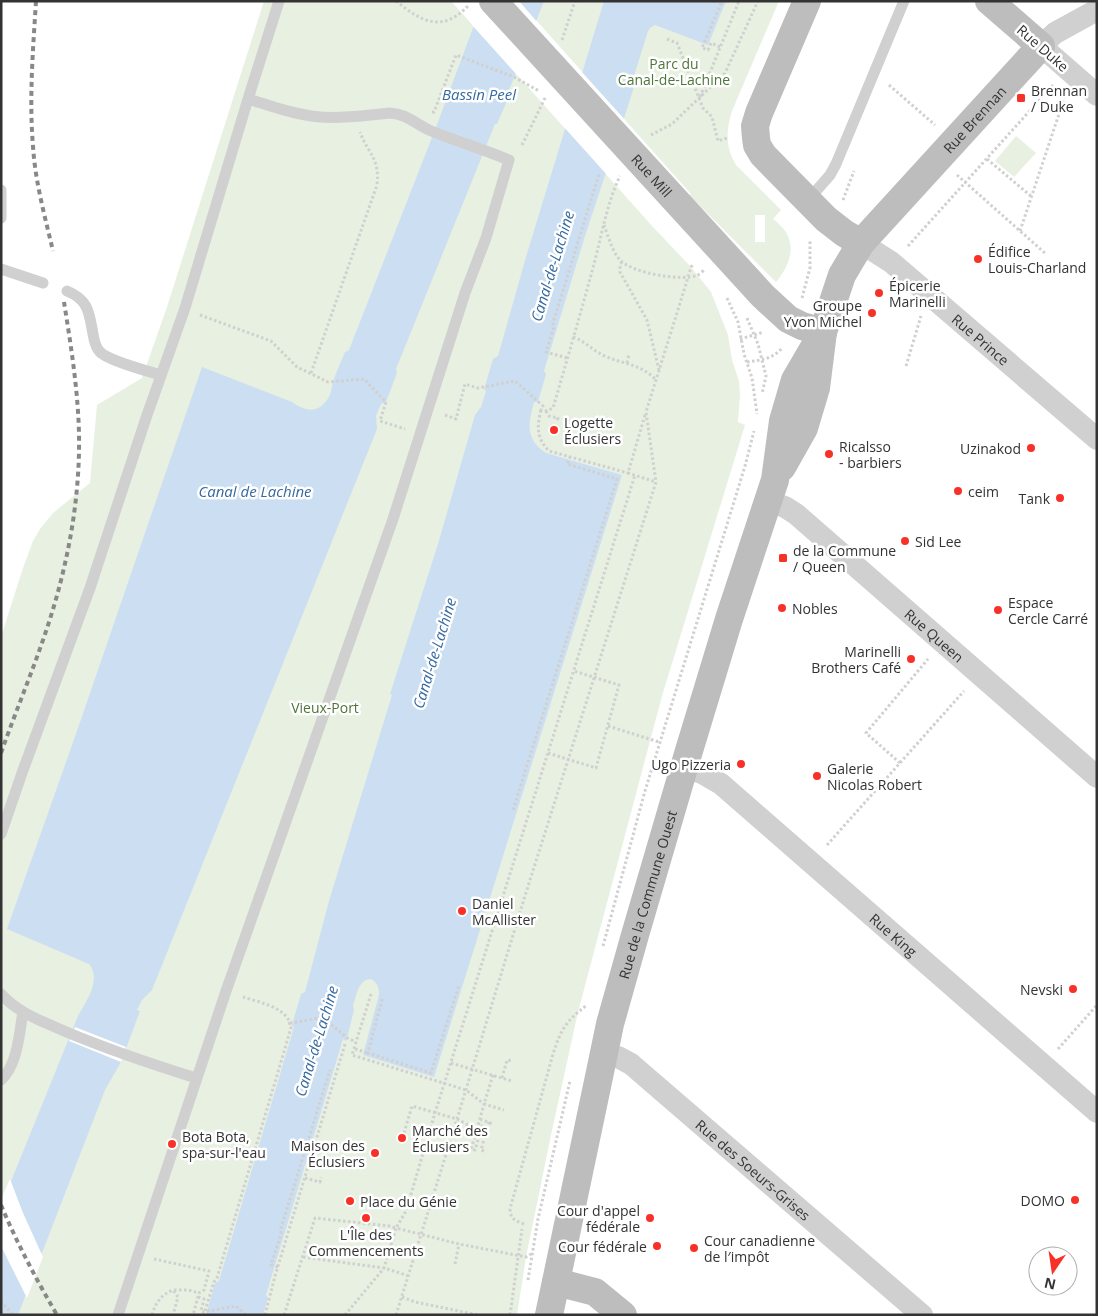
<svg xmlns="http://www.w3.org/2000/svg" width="1098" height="1316" font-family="'Open Sans',sans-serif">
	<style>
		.green { fill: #e7f0e1; fill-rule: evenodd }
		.water { fill: #ccdef1 }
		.pier { fill: #fff }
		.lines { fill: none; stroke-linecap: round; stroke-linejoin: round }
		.path { stroke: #d0d0d0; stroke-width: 3; stroke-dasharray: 2.5 2.5; stroke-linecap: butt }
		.lane { stroke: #d0d0d0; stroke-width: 11 }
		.street { stroke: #d0d0d0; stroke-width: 22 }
		.secondary { stroke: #bdbdbd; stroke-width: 28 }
		.rail { stroke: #888; stroke-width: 4; stroke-dasharray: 5 4; stroke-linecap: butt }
		.poi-dot { fill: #f73128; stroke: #fff; stroke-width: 2 }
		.labels { text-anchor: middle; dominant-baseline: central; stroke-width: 5; stroke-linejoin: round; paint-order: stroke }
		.street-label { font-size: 14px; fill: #333; stroke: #fff }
		.park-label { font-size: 14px; fill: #4f753a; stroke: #fff }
		.poi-label { font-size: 14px; fill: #333; stroke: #fff; text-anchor: start }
		.water-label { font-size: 15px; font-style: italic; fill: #366aa0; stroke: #fff }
	</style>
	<rect width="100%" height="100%" fill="#fff"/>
	<path class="green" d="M 264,1 L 451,1 L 653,227 L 691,267 L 711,292 L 728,335 L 732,360 L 739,381 L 740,395 L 738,422 L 745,425 L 662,696 L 578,1012 L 551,1135 L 526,1257 L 517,1315 L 1,1315 L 1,637 L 23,568 L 33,541 L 40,529 L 53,513 L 90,483 L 97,405 L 142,378 L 167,307 Z
		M 519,1 L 779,1 L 732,111 C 726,130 725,147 736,165 L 781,210 L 773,219 C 778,223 784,228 787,234 C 796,251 787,269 776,282 L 689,195 L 691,194 ZM 755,215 L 765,215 L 765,242 L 755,242 Z
		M 1016,136 L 1036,153 L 1014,177 L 995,161 Z"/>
	<path class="water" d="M 483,1 L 544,1 L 508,93 L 509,96 L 497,124 L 495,124 L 396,369 L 397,373 L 386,402 L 381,404 L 376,416 L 377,429 L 152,990 L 142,1000 L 137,1010 L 140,1011 L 121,1062 L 105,1090 L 18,1315 L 1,1315 L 1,1206 L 78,1016 C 86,1001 102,980 89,964 L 7,929 L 77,731 L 202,367 L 292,402 C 306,412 319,414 329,397 C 331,392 332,387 333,382 C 336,372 341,362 345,352 L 349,350 L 438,122 Z
		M 604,1 L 726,1 L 708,45 L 655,25 L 650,28 L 648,31 L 632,82 L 634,87 L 626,112 L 585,236 L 544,371 L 546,374 L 538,402 L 534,402 C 528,424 525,439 546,453 L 622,475 L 434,1077 L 363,1055 L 379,995 C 380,985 372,973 362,983 C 357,989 355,999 353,1006 L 354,1010 L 347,1038 L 346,1041 L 343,1039 L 266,1295 L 268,1298 L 263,1315 L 206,1315 L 215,1283 L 219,1281 L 294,1027 L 292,1025 L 301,994 L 305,992 L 329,901 L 392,695 L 390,694 L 438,544 L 475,415 L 481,407 L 486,391 L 484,389 L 485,386 L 493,359 L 498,356 L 526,257 Z"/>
	<path class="pier" d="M 481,1 L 519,1 L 538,23 L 517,75 L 472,25 Z
		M 580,70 L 626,121 L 608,176 L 563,126 Z
		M 75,1027 L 126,1047 L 121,1062 L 69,1041 Z
		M 10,1179 L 23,1213 L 43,1257 L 27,1298 L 1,1246 L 1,1199 Z"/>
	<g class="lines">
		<path class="path" d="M 396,1 C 422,22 442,33 468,6
			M 667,39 L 677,43 L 703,108 L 712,117 L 718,141 L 727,138
			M 562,40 L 575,1
			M 720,47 L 711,43 L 708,50 L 702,48 L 722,1
			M 889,85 L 935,125
			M 700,97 L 739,1
			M 432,112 L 434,112 L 456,55 L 514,77 L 539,91
			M 651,135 L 672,124 L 725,73 L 758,1
			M 522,145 L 546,96
			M 987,159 L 1032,197
			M 957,175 L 1046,254
			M 843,200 L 854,171
			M 604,225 C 608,236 612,251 620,260 C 632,273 682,282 698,275 C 700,274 703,271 704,270
			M 1020,231 L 1065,96
			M 908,246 L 1053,85
			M 622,262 L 620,264 L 620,272 L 647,320 L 659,370
			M 727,298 L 738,322 L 744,354 L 752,378 L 757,414
			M 802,298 L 810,268 L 810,241
			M 200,315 L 271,341 L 297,367 L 328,382 L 364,379 L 386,402 L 380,421 L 405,429
			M 747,318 L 758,344 L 766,376 L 762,394
			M 573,337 C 585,341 593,351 605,356 C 622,364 641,364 655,379
			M 740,339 L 764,332
			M 567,358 L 546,352 L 554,327 L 553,323 L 599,174
			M 747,362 C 761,360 773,359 782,348
			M 627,363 L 629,354
			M 906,366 L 921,316
			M 311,373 L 377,185 C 380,158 368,154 360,132
			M 541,410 C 537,426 536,438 549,451 L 628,473
			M 546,411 L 549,416 L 558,418 L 557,420
			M 445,415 L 456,419 L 465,384 L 478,388 L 515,381 L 543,406 L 541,410 L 546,411 L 553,408 C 567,360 581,312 594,264 C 602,234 607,203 620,176
			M 645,415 L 628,473 L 656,482
			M 608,726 L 659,742
			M 548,753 L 596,768 L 619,685 L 574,671
			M 900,763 L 866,733 L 928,659
			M 513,810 L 617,479 L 567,464 L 570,457
			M 827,845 L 964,691
			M 603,946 L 645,791 L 745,466 L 754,431
			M 371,994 L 352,1055 L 466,1090 L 484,1104 L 477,1130
			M 382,999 L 368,1053 L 431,1073 L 459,985
			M 290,1022 L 292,1023 L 323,1017 L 347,1038 L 356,1042
			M 355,1049 L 368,1053
			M 1058,1049 L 1097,1005
			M 451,1063 L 512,1081
			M 493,1075 L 484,1104 L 504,1110
			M 502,1078 L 507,1060 L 512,1061
			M 480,1119 L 493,1124
			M 404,1133 L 412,1106 L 457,1119 L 477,1130 L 471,1149 L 475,1150 L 482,1126 L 488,1128
			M 484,1151 L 481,1150 L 489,1122
			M 305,1178 L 320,1182 L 321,1177
			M 524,1224 C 516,1221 510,1219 510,1209 L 553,1054 C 561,1029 566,1021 587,1005
			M 303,1257 L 384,1268 L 409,1276
			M 154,1259 L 209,1271 L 204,1290 L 199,1293 L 193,1315
			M 455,1264 L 459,1244
			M 278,1267 L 271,1265 L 281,1234 L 281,1228 L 330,1070
			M 528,1280 L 538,1219 L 570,1081
			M 174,1290 L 188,1290 L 199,1293
			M 198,1297 L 204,1299 L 201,1311 L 203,1312 L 236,1306 L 246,1315
			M 402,1297 L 415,1302 L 478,1315
			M 1,1301 L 13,1315
			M 205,1311 L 214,1282 L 217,1278 L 291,1028 L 289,1025 L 290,1022 C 282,1006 258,1002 243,997
			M 152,1315 C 156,1302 161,1295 173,1290 L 178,1297 L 173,1315
			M 265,1315 L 275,1276 L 345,1044
			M 284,1315 L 315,1218 L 389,1226 L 396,1228 L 406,1211 L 435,1113 L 635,475
			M 345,1315 L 384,1268 L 396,1228 L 459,1244 L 526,1257 L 531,1254
			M 396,1315 L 457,1119 L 524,899 L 656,482 L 646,412 L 686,284 L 691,267 L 693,265
			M 510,1315 L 522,1229"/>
		<path class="lane" d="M 1,190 L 1,218
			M 808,200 L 830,175 L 836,164 L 904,1
			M 1,269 L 43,283
			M 67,291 C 89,300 89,313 93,334 C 94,340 95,347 100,352 C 109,361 147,371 161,375
			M 1,834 L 22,773 L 90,588 L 146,418 L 185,308 L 248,99 L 279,1
			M 1,994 C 18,1013 42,1021 64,1031 C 107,1049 151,1064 196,1078
			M 1,1080 C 18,1064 19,1034 23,1012
			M 118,1315 L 226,991 L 393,519 L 465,293 L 486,238 L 509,160 C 483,149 455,141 429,130 C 414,123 407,114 390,113 C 367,115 343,119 320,117 C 295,115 271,106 248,99"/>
		<g class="street">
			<path d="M 1097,10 L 1055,33 L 1041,46 L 1097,95"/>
			<path id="s1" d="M 861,243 L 891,262 L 1097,439"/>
			<path id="s2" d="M 768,501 L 785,507 L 796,514 L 1097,777"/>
			<path id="s3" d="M 684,767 L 702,773 L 721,784 L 1097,1112"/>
			<path id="s4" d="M 604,1053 L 618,1057 L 631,1064 L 922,1315"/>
		</g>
		<g class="secondary">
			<path id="s5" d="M 493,1 L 763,296 L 788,319 L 802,326 L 823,332"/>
			<path d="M 807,1 L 759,113 L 755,126 L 756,138 L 757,145 L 763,155 L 826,219 L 844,233 L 861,243"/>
			<path id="s6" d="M 782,467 L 804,428 L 816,388 L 823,332 L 842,275 L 861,243 L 1041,46 L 989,1"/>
			<path d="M 556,1282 L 595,1292 L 623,1315"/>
			<path id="s7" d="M 549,1315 L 604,1053 L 610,1024 L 635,935 L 688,754 L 729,619 L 775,480 L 783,421 L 795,380 L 823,332"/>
		</g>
		<path class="rail" d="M 36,1 C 33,50 29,98 33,146 C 35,181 45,217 53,251
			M 1,753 C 19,702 41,652 56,599 C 71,546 80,490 79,434 C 78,390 71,346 64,302
			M 1,1205 C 17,1243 36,1279 57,1315"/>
	</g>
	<g class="poi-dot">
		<rect x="1016" y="93" width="10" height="10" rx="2.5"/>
		<circle cx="978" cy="259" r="5"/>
		<circle cx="879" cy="293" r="5"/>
		<circle cx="872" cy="313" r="5"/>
		<circle cx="554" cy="430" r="5"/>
		<circle cx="1031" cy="448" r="5"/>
		<circle cx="829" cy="454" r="5"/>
		<circle cx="958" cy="491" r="5"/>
		<circle cx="1060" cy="498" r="5"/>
		<circle cx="905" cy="541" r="5"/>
		<rect x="778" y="553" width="10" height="10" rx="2.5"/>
		<circle cx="782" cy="608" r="5"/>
		<circle cx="998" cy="610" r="5"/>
		<circle cx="911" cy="659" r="5"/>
		<circle cx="741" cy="764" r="5"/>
		<circle cx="817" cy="776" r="5"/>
		<circle cx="462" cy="911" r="5"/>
		<circle cx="1073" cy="989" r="5"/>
		<circle cx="402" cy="1138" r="5"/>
		<circle cx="172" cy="1144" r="5"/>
		<circle cx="375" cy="1153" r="5"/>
		<circle cx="1075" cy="1200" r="5"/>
		<circle cx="350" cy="1201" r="5"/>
		<circle cx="366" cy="1218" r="5"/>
		<circle cx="650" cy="1218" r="5"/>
		<circle cx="657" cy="1246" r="5"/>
		<circle cx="694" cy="1248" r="5"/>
	</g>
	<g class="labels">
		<g class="street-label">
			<text transform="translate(1043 48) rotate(41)">Rue Duke</text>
			<text stroke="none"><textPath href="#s6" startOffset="408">Rue Brennan</textPath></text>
			<text stroke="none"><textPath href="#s5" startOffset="236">Rue Mill</textPath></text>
			<text stroke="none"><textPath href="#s1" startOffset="154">Rue Prince</textPath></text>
			<text stroke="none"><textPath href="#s2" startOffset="215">Rue Queen</textPath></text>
			<text stroke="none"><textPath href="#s7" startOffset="432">Rue de la Commune Ouest</textPath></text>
			<text stroke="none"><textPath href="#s3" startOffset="270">Rue King</textPath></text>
			<text stroke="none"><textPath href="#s4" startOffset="191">Rue des Soeurs-Grises</textPath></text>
		</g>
		<g class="park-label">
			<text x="674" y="63">Parc du<tspan x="674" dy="16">Canal-de-Lachine</tspan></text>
			<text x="325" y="707">Vieux-Port</text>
		</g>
		<g class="poi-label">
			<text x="1031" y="90">Brennan<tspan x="1031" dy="16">/ Duke</tspan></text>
			<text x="988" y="251">Édifice<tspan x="988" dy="16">Louis-Charland</tspan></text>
			<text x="889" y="285">Épicerie<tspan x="889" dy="16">Marinelli</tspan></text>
			<text x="862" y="305" text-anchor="end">Groupe<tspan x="862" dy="16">Yvon Michel</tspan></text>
			<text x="564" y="422">Logette<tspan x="564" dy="16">Éclusiers</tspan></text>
			<text x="839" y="446">Ricalsso<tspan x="839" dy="16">- barbiers</tspan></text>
			<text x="1021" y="448" text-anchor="end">Uzinakod</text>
			<text x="968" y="491">ceim</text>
			<text x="1050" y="498" text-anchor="end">Tank</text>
			<text x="915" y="541">Sid Lee</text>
			<text x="793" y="550">de la Commune<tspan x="793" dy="16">/ Queen</tspan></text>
			<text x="1008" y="602">Espace<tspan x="1008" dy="16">Cercle Carré</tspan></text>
			<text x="792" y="608">Nobles</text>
			<text x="901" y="651" text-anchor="end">Marinelli<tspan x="901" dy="16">Brothers Café</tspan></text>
			<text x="731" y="764" text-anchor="end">Ugo Pizzeria</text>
			<text x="827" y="768">Galerie<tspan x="827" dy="16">Nicolas Robert</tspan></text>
			<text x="472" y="903">Daniel<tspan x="472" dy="16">McAllister</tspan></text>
			<text x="1063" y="989" text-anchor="end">Nevski</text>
			<text x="412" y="1130">Marché des<tspan x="412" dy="16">Éclusiers</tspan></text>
			<text x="182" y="1136">Bota Bota,<tspan x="182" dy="16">spa-sur-l'eau</tspan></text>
			<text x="365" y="1145" text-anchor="end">Maison des<tspan x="365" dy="16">Éclusiers</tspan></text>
			<text x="1065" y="1200" text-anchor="end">DOMO</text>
			<text x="360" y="1201">Place du Génie</text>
			<text x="640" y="1210" text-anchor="end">Cour d'appel<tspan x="640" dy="16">fédérale</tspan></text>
			<text x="366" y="1234" text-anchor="middle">L'Île des<tspan x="366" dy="16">Commencements</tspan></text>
			<text x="704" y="1240">Cour canadienne<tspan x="704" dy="16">de l′impôt</tspan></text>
			<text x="647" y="1246" text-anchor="end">Cour fédérale</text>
		</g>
		<g class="water-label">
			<text x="479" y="94">Bassin Peel</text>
			<text transform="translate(552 266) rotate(-73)">Canal-de-Lachine</text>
			<text x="255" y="491">Canal de Lachine</text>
			<text transform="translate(434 653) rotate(-73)">Canal-de-Lachine</text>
			<text transform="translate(316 1041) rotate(-73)">Canal-de-Lachine</text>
		</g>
	</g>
	<rect width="1098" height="1316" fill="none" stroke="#333333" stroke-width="5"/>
	<g transform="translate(1053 1271) rotate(193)"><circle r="24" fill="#ffffff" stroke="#adadad"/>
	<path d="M0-4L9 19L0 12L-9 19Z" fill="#f73128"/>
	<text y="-8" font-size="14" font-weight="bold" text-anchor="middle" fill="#333333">N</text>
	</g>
</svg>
